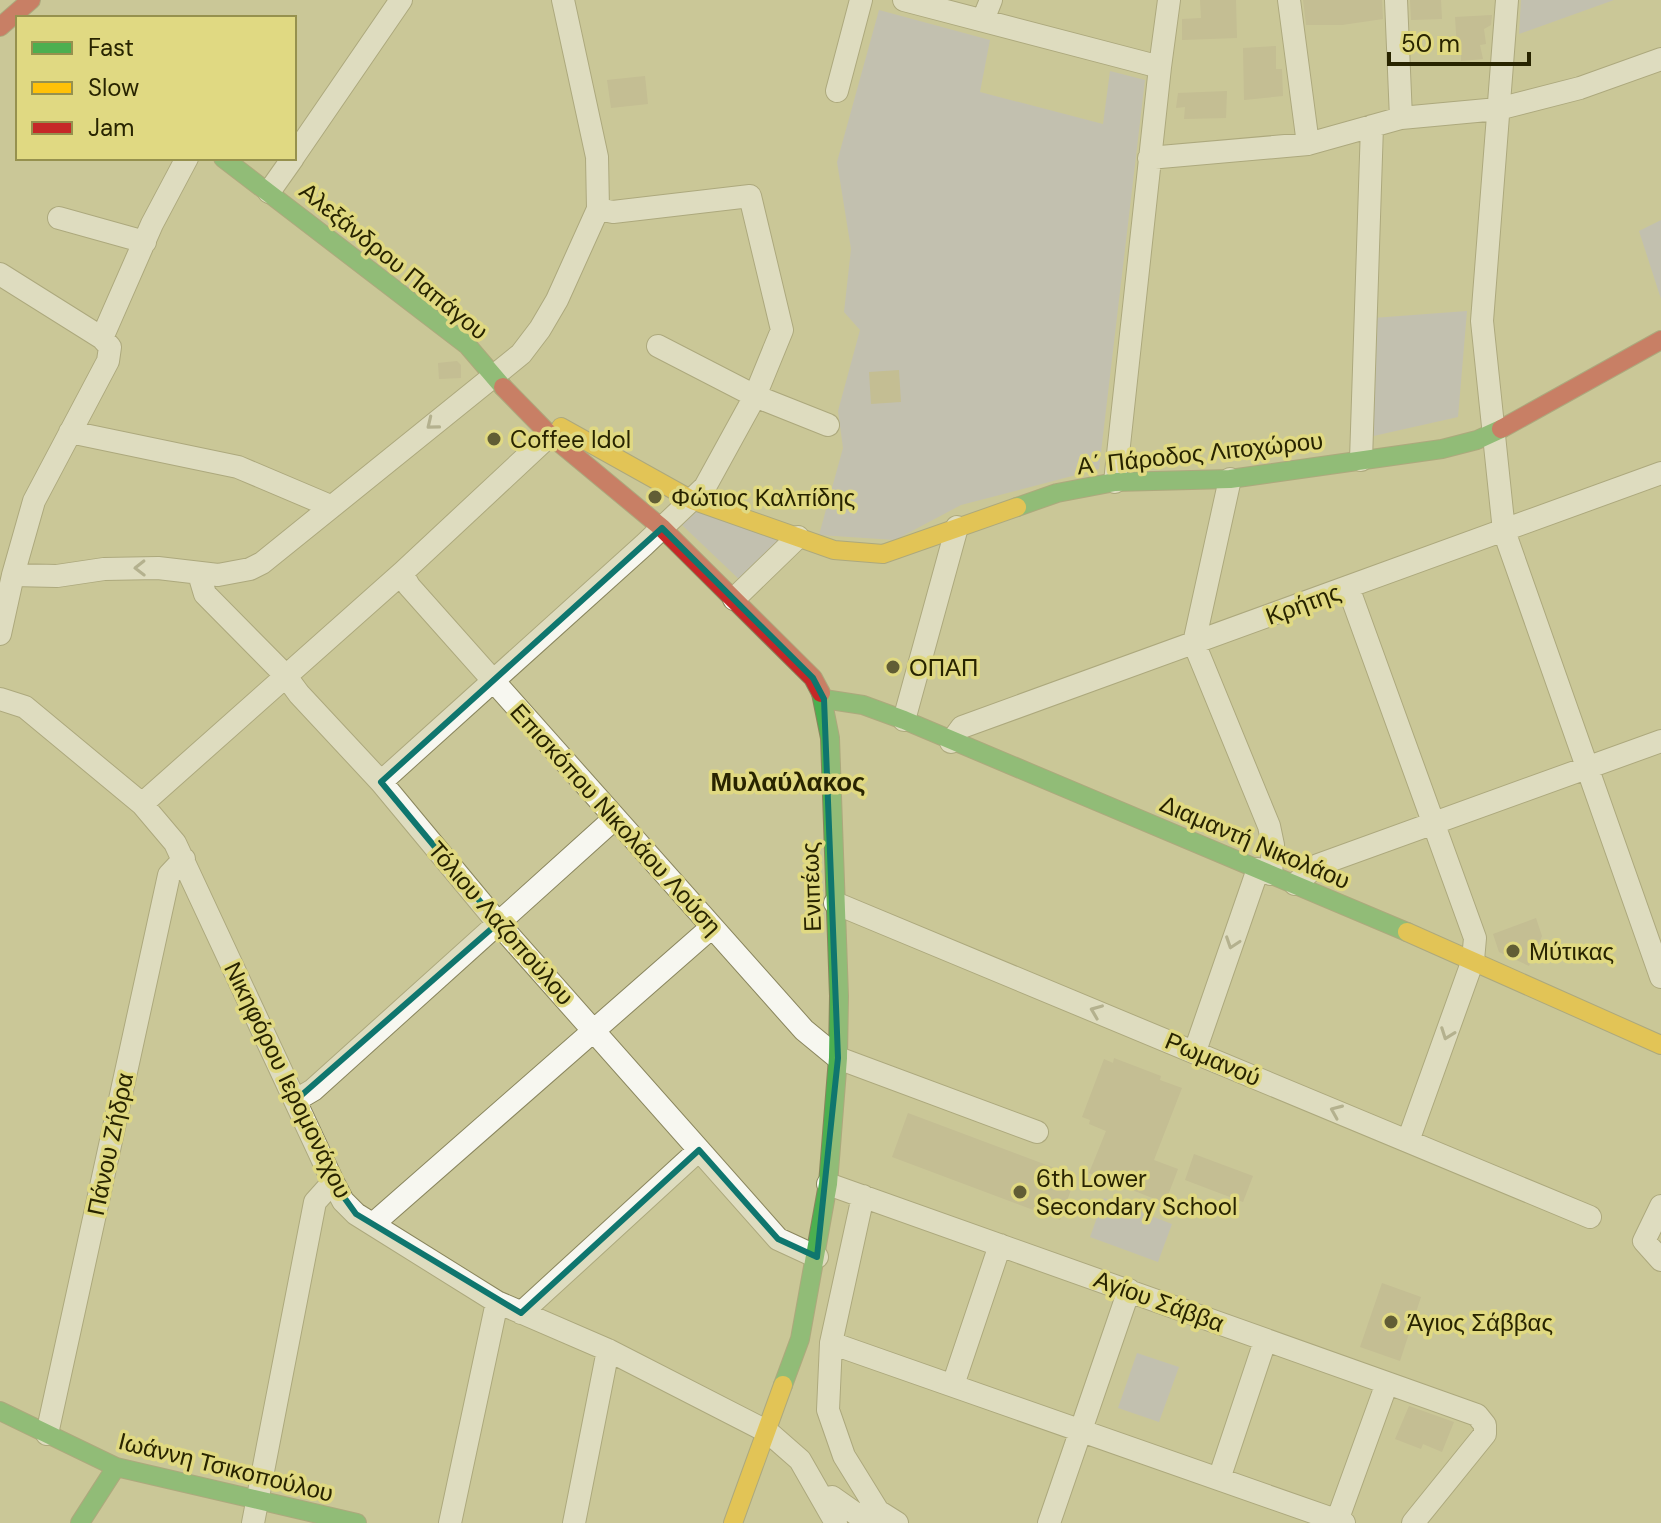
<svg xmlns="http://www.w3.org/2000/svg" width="1661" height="1523" font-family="'DM Sans',sans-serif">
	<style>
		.green { fill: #b9b8cd }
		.building { fill: #bcb38e }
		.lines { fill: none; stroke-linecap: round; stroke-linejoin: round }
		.street-casing { stroke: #89855d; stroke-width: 24 }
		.fast-casing { stroke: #89855d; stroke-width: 20 }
		.slow-casing { stroke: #89855d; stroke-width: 20 }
		.jam-casing { stroke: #89855d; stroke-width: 20 }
		.street { stroke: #f7f7f0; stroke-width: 22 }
		.fast { stroke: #4caf50; stroke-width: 18 }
		.slow { stroke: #ffc107; stroke-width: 18 }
		.jam { stroke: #c62828; stroke-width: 18 }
		.oneway { stroke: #9a9884 }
		.marked { fill: none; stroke: #0f766e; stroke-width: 6; stroke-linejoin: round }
		.poi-dot { fill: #615d35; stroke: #e0d982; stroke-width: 3 }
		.labels { text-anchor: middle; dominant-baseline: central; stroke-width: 7; stroke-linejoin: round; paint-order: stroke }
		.street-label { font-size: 24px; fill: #282400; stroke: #e0d982 }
		.poi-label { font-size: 24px; fill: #282400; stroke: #e0d982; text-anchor: start }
		.neighbourhood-label { font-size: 26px; font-weight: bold; fill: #282400; stroke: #e0d982 }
	</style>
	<rect width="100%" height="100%" fill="#cac798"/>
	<path class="green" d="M 1521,0 L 1614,0 L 1519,34 Z
		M 879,10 L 990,40 L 980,92 L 1103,124 L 1110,71 L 1145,80 L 1099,469 L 961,505 L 895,540 L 819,535 L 843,448 L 838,411 L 860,330 L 844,312 L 851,249 L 837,162 Z
		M 1661,220 L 1661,299 L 1639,231 Z
		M 1467,311 L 1458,417 L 1369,437 L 1373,318 Z
		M 699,509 L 787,541 L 743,583 L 682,525 Z
		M 1104,1198 L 1172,1224 L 1158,1262 L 1090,1237 Z
		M 1137,1353 L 1179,1367 L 1159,1422 L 1118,1408 Z"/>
	<path class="building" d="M 1200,0 L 1236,0 L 1237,38 L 1182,40 L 1182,19 L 1201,18 Z
		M 1303,0 L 1382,0 L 1383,19 L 1342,25 L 1306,25 Z
		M 1410,0 L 1441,0 L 1442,19 L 1411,20 Z
		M 1492,15 L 1491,25 L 1484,29 L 1486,44 L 1480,45 L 1483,59 L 1461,61 L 1461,49 L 1457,48 L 1455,17 Z
		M 1276,46 L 1276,69 L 1282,69 L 1283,96 L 1244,100 L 1243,48 Z
		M 645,76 L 648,104 L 611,108 L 607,80 Z
		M 1227,91 L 1226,118 L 1184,119 L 1185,107 L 1176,108 L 1178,93 Z
		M 457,361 L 461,365 L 461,378 L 439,379 L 438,363 Z
		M 899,370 L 901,402 L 871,404 L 869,372 Z
		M 1536,918 L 1542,936 L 1529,966 L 1499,952 L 1493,934 Z
		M 1114,1058 L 1161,1076 L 1160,1080 L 1182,1088 L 1154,1160 L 1178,1169 L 1165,1203 L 1089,1173 L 1106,1131 L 1089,1124 L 1090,1120 L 1082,1117 L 1104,1059 L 1113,1063 Z
		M 908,1113 L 1076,1176 L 1060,1220 L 892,1157 Z
		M 1194,1154 L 1253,1176 L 1243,1202 L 1185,1180 Z
		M 1382,1283 L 1421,1297 L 1400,1361 L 1360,1347 Z
		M 1409,1406 L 1454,1422 L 1442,1452 L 1423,1444 L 1421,1449 L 1395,1439 Z"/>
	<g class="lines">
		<g class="street-casing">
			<path id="street" d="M 904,0 L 1160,67
				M 1289,0 L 1308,144
				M 1396,0 L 1401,118
				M 1507,0 L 1482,321 L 1504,531 L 1661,977
				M 983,20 L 991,0
				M 837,91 L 861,0
				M 294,156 L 401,0
				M 1149,158 L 1308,144 L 1401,118 L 1498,109 L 1580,88 L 1661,59
				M 269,192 L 293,158
				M 59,218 L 145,242
				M 0,274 L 102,338 L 110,347 L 108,361 L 34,501 L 13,575 L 0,634
				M 102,338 L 152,224 L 187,158
				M 658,346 L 755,396 L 828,425
				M 70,432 L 238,467 L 330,506
				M 1361,460 L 1372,126
				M 1230,479 L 1194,643 L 1269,826 L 1273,845 L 1271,874
				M 1115,482 L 1160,67 L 1169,0
				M 402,573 L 409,586 L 804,1030 L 838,1058 L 1037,1132
				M 199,574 L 205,594 L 285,675 L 299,694 L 381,782 L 498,923 L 778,1239 L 817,1257
				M 13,575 L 57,576 L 104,569 L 158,568 L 218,575 L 250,569 L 262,563 L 521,354 L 540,329 L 557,300 L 598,209 L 597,157 L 563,0
				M 1348,587 L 1475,938 L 1473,960 L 1408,1141
				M 734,599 L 798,537
				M 0,699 L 25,707 L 142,804 L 175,843 L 333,1182 L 343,1201 L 356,1214 L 497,1302 L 608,1350 L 768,1432 L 800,1460 L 836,1523
				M 904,720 L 957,527
				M 951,742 L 962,727 L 1661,473
				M 381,782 L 644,545 L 705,487 L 755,396 L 782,330 L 750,196 L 613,212 L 598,209
				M 142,804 L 402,573 L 550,435
				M 1295,884 L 1318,865 L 1661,741
				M 835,903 L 1590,1217
				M 1195,1051 L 1258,869
				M 296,1100 L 313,1090 L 615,818
				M 828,1184 L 1477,1415 L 1485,1425 L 1485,1434 L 1413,1523
				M 863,1196 L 831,1343 L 828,1410 L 844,1456 L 878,1511 L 897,1523
				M 1661,1206 L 1644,1241 L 1661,1260
				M 373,1224 L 712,927
				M 521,1313 L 699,1150
				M 831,1343 L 1344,1523
				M 953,1385 L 1000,1245
				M 47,1434 L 169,875 L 184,859
				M 1219,1479 L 1265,1341
				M 823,1500 L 832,1497 L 869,1523
				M 1337,1521 L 1387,1383
				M 253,1523 L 315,1202 L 333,1182
				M 450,1523 L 497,1302
				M 574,1523 L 608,1350
				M 1049,1523 L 1129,1290"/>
		</g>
		<g class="fast-casing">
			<path id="fast" d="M 223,158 L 467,345 L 503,387
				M 1017,507 L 1057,493 L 1115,482 L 1230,479 L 1442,449 L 1477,440 L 1501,429
				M 824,699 L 863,705 L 904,720 L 1407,932
				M 783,1385 L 800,1339 L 828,1184 L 838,1058 L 839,996 L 830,738 L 821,693
				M 0,1411 L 116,1467 L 357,1523
				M 80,1523 L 116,1467"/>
		</g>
		<g class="slow-casing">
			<path id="slow" d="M 561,427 L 692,500 L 834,550 L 883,554 L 1017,507
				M 1407,932 L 1661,1045
				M 733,1523 L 783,1385"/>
		</g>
		<g class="jam-casing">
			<path id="jam" d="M 0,27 L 31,0
				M 503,387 L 550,435 L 662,528 L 813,678 L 821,693
				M 1501,429 L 1661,340"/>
		</g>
		<use href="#street" class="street"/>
		<use href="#fast" class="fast"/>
		<use href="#slow" class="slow"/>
		<use href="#jam" class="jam"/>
	</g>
	<defs><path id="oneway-chevron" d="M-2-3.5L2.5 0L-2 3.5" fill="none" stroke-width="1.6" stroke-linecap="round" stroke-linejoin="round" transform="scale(2)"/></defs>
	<g class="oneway">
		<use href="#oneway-chevron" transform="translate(432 424) rotate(141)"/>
		<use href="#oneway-chevron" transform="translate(140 568) rotate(179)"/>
		<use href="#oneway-chevron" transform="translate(1232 943) rotate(109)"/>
		<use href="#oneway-chevron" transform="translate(1096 1011) rotate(-158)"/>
		<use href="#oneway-chevron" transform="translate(1447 1034) rotate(110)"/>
		<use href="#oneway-chevron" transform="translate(1336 1111) rotate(-157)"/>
	</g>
	<path d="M0 0H1661V1523H0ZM 662,528 L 813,678 L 824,699 L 838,1058 L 817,1257 L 778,1239 L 699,1150 L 521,1313 L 356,1214 L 333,1182 L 296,1100 L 498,923 L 381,782 Z" fill="#cac798" fill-opacity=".55" fill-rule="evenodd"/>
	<path class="marked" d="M 662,528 L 813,678 L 824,699 L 838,1058 L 817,1257 L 778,1239 L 699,1150 L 521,1313 L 356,1214 L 333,1182 L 296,1100 L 498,923 L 381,782 Z"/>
	<g class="poi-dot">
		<circle cx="494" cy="439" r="8"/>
		<circle cx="655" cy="497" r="8"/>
		<circle cx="893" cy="667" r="8"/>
		<circle cx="1513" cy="951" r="8"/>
		<circle cx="1020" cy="1192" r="8"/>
		<circle cx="1391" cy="1322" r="8"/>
	</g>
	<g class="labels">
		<g class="street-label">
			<text transform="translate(394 261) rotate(39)">Αλεξάνδρου Παπάγου</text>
			<text transform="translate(1200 453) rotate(-6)">Α΄ Πάροδος Λιτοχώρου</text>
			<text transform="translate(1303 604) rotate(-20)">Κρήτης</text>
			<text transform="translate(616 819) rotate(48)">Επισκόπου Νικολάου Λούση</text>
			<text transform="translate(1255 842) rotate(23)">Διαμαντή Νικολάου</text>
			<text transform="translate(811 887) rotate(-92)">Ενιπέως</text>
			<text transform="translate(501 923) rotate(49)">Τόλιου Λαζοπούλου</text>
			<text transform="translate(1213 1059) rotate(23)">Ρωμανού</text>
			<text transform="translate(288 1080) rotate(64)">Νικηφόρου Ιερομονάχου</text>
			<text transform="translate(110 1144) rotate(-78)">Πάνου Ζήδρα</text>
			<text transform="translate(1159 1301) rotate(20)">Αγίου Σάββα</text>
			<text transform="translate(226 1467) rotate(14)">Ιωάννη Τσικοπούλου</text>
		</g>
		<g class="poi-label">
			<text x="510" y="439">Coffee Idol</text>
			<text x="671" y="497">Φώτιος Καλπίδης</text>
			<text x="909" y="667">ΟΠΑΠ</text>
			<text x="1529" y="951">Μύτικας</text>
			<text x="1036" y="1178">6th Lower<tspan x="1036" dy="28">Secondary School</tspan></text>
			<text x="1407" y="1322">Άγιος Σάββας</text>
		</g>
		<g class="neighbourhood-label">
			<text x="788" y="782">Μυλαύλακος</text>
		</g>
	</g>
	<rect x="16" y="16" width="280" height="144" fill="#e0d982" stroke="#96914e" stroke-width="2"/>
	<rect x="32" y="42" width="40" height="12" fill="#4caf50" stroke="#96914e" stroke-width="2"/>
	<text x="88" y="56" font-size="24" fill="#282400">Fast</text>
	<rect x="32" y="82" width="40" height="12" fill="#ffc107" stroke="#96914e" stroke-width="2"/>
	<text x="88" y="96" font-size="24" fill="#282400">Slow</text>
	<rect x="32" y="122" width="40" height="12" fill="#c62828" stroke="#96914e" stroke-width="2"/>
	<text x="88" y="136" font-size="24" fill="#282400">Jam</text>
	<path d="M1389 52v12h140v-12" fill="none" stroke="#282400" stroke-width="4"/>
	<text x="1401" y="52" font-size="24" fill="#282400" stroke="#e0d982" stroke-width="6" paint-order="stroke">50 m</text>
</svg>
